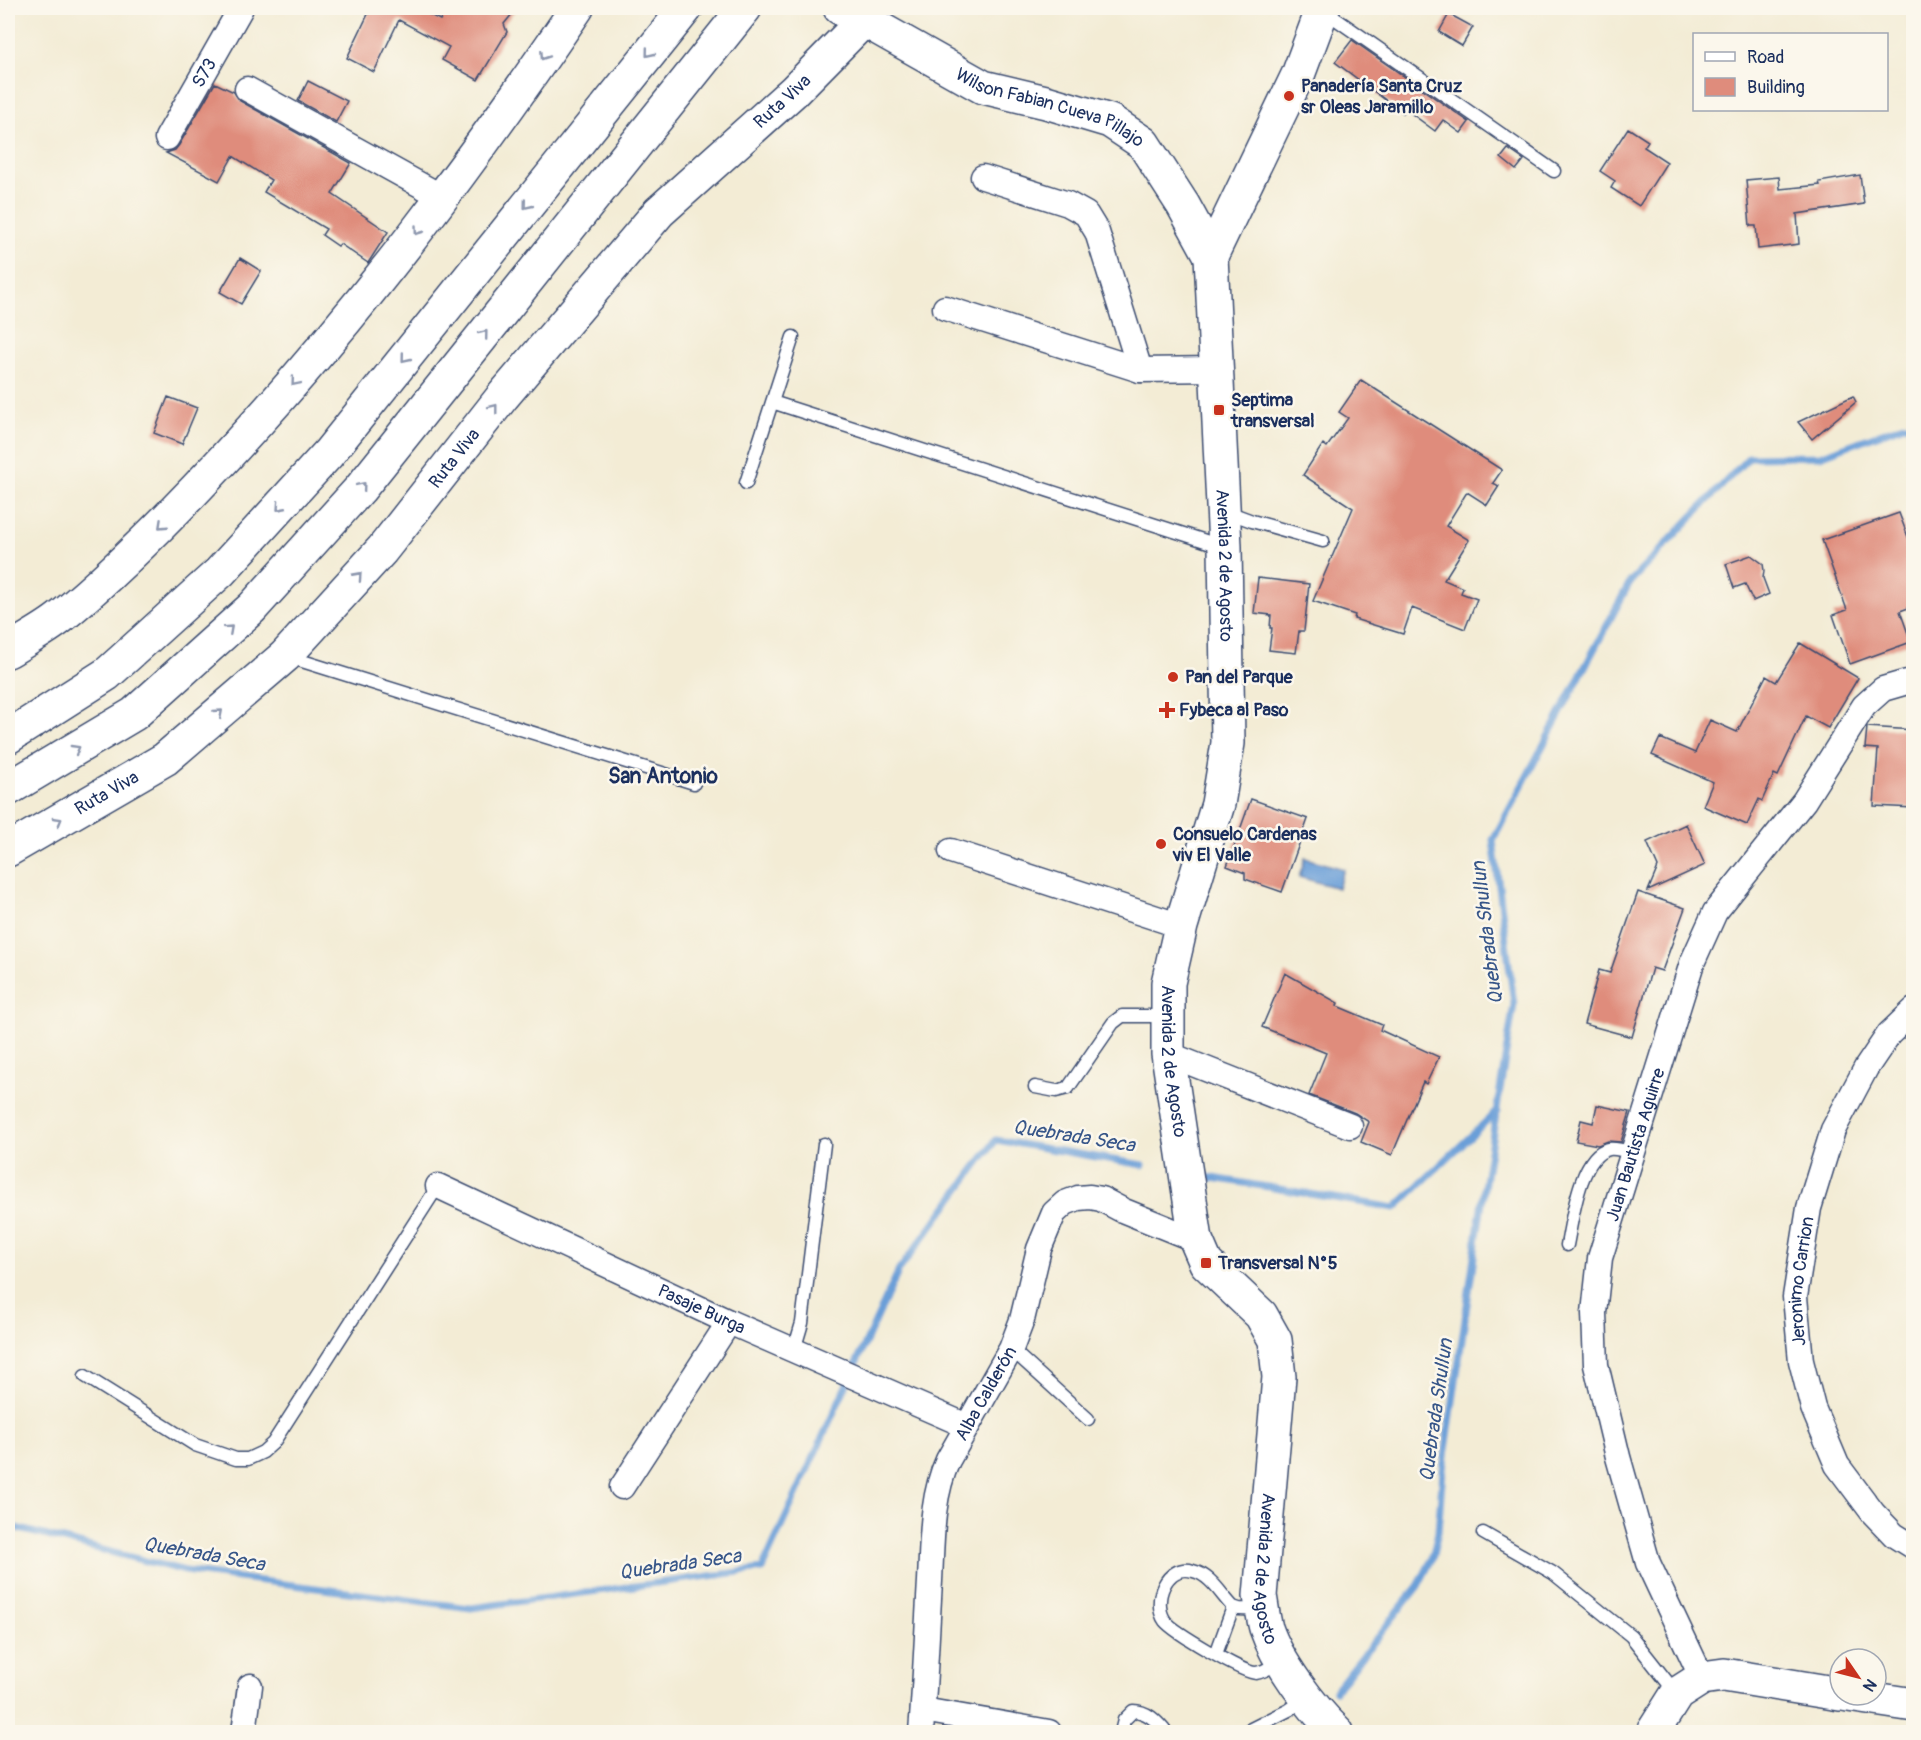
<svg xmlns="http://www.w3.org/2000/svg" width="1921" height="1740" font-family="Pangolin,sans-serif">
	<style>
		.water { fill: #6b9fd8; stroke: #43679b; stroke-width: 1.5 }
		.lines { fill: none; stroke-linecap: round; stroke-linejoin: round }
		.stream { stroke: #6b9fd8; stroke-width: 7 }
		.building { fill: #df8c7c }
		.service-casing { stroke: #3b4b70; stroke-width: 15 }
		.minor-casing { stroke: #3b4b70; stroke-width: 27 }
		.secondary-casing { stroke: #3b4b70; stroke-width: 36 }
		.primary-casing { stroke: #3b4b70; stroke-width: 36 }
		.trunk-casing { stroke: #3b4b70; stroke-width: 36 }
		.service { stroke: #fff; stroke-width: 12 }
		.minor { stroke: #fff; stroke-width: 24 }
		.secondary { stroke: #fff; stroke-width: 33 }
		.primary { stroke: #fff; stroke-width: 33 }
		.trunk { stroke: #fff; stroke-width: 33 }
		.oneway { stroke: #8d97ae }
		.poi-dot { fill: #c8321e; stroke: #fbf7ec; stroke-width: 2 }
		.labels { text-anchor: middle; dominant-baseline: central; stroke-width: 5; stroke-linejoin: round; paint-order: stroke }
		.street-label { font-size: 18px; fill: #1b2f5e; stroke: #fbf7ec }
		.poi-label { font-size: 18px; font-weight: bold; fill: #1b2f5e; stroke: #fbf7ec; text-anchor: start }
		.water-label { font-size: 20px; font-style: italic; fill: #375689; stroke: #fbf7ec }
		.quarter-label { font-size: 21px; font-weight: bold; fill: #1b2f5e; stroke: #fbf7ec }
	</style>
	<rect width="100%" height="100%" fill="#fbf7ec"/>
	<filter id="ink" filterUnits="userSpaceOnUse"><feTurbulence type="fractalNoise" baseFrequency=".0167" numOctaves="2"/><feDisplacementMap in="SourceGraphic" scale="12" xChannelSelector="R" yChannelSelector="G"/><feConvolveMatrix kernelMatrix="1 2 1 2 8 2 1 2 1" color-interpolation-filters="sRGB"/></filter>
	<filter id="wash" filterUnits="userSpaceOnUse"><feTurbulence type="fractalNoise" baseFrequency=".008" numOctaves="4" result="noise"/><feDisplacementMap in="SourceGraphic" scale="24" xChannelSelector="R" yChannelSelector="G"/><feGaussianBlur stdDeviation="1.35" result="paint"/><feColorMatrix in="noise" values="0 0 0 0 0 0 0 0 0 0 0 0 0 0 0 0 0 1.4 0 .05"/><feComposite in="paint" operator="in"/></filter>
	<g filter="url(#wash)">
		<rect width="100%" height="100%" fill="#f3ecd5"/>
		<path class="water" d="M 1305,858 L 1344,869 L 1338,888 L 1299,877 Z"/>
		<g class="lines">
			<path class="stream" d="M 1207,1177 L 1395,1208 L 1497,1111
				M 8,1526 L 185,1571 L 471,1608 L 762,1569 L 899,1270 L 996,1140 L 1143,1165
				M 1335,1691 L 1418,1586 L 1432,1559 L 1438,1532 L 1443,1470 L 1484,1188 L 1514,1004 L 1493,840 L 1630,582 L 1749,457 L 1820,456 L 1904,425 L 1914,425
				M 1296,1732 L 1303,1726"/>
		</g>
		<g id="blocks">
			<path class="building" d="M 371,8 L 416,8 L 440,20 L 448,8 L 517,8 L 504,24 L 507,32 L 478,80 L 442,60 L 449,47 L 399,20 L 374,72 L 347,58 Z
				M 1449,14 L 1473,27 L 1462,46 L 1439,32 Z
				M 1352,40 L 1469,122 L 1461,133 L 1443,120 L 1435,131 L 1405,109 L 1403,113 L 1335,62 Z
				M 308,81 L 347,101 L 336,122 L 298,101 Z
				M 215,83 L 234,92 L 240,101 L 351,163 L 332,194 L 388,232 L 368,263 L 340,244 L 338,246 L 322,235 L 326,229 L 264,192 L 271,180 L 233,156 L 219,181 L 166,153 L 175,150 L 179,145 Z
				M 1628,128 L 1648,141 L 1644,147 L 1667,162 L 1639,206 L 1611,188 L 1615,181 L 1600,171 Z
				M 1508,149 L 1524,160 L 1516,170 L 1501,158 Z
				M 1860,175 L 1864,204 L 1797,214 L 1799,244 L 1758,249 L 1756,226 L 1750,226 L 1746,180 L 1779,177 L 1780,189 L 1820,185 L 1819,182 Z
				M 240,258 L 261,271 L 241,304 L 220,292 Z
				M 1361,380 L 1502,470 L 1493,483 L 1499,486 L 1487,505 L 1467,492 L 1446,526 L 1469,540 L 1444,580 L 1463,588 L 1461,593 L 1477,599 L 1465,629 L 1412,608 L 1403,634 L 1354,619 L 1355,615 L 1313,601 L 1353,508 L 1303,475 L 1323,444 L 1327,447 L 1348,418 L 1339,412 Z
				M 1853,396 L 1856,402 L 1812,439 L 1798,422 Z
				M 168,397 L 197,408 L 182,444 L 154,433 Z
				M 1899,513 L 1914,553 L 1914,606 L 1900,611 L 1911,642 L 1850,664 L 1833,615 L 1847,610 L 1822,540 Z
				M 1751,555 L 1763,564 L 1764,571 L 1763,578 L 1769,594 L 1753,601 L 1745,584 L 1734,588 L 1726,564 Z
				M 1258,578 L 1309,584 L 1304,631 L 1299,631 L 1296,653 L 1269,650 L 1272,628 L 1270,628 L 1271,615 L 1254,613 Z
				M 1800,643 L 1858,678 L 1828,728 L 1806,716 L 1778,776 L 1774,774 L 1762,801 L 1759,799 L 1747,825 L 1703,806 L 1713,782 L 1652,755 L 1660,738 L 1695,753 L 1710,720 L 1737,732 L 1766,676 L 1776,682 Z
				M 1867,727 L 1914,730 L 1914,808 L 1874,806 L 1878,749 L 1865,748 Z
				M 1251,799 L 1308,819 L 1282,892 L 1245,879 L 1245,873 L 1227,866 Z
				M 1686,824 L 1705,865 L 1648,891 L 1658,867 L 1647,842 Z
				M 1638,892 L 1685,908 L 1662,971 L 1652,968 L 1632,1037 L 1584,1024 L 1599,970 L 1610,973 Z
				M 1285,973 L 1338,1003 L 1337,1006 L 1382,1025 L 1380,1030 L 1439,1057 L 1426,1084 L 1423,1082 L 1392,1155 L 1361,1142 L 1369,1122 L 1355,1113 L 1309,1095 L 1326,1053 L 1262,1027 Z
				M 1597,1105 L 1630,1112 L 1621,1142 L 1608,1141 L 1598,1145 L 1576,1141 L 1581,1120 L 1593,1123 Z"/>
		</g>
	</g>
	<g filter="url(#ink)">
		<use href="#blocks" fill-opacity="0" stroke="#3b4b70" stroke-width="1.5"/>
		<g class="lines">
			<g class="service-casing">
				<path id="service" d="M 1323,10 L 1554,171
					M 772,402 L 1224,547
					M 746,483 L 793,337
					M 1225,511 L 1252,521 L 1323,541
					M 286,656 L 694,783
					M 1035,1087 L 1056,1091 L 1068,1088 L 1113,1023 L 1122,1016 L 1167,1016
					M 1567,1245 C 1572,1221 1580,1154 1609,1149 C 1616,1148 1626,1151 1633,1153
					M 1011,1349 L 1088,1419
					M 794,1350 L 802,1323 L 824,1144
					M 85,1376 L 195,1445 L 236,1459 L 248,1459 L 263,1452 L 273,1443 L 438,1186
					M 1483,1533 L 1553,1573 L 1631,1636 L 1676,1693
					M 1262,1610 L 1239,1609 L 1233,1607 C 1221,1595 1211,1575 1193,1571 C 1167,1563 1151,1601 1165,1621 C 1174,1632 1243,1673 1256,1673 C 1265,1672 1272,1666 1280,1661
					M 1216,1654 L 1233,1607
					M 1121,1732 L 1124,1720 L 1133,1711 C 1148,1711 1157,1722 1166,1732
					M 1245,1732 L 1289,1710 L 1307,1698"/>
			</g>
			<g class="minor-casing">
				<g id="minor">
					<path d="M 247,89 L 442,197"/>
					<path id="s1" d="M 167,138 L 241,8"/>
					<path d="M 983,177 L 1068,204 L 1086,214 L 1097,232 L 1140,370"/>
					<path d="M 945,308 L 1140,370 L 1217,369"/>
					<path d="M 951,851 L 1181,926"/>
					<path d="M 1168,1054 L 1350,1126"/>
					<path id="s2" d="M 438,1186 L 729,1322 L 967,1426"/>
					<path d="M 622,1487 L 729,1322"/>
					<path id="s3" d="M 1910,1545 L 1894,1535 L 1873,1513 L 1837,1465 L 1813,1408 L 1801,1361 L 1795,1297 L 1809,1208 L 1833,1130 L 1866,1068 L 1889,1034 L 1914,1010"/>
					<path id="s4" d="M 1702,1678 L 1648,1563 L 1618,1457 L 1596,1365 L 1594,1313 L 1600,1258 L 1692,963 L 1715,912 L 1804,801 L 1864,706 L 1883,689 L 1907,682 L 1914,682"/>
					<path d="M 923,1710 L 1049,1732"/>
					<path d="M 244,1732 L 250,1686"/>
					<path id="s5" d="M 921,1732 C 925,1682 927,1632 930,1581 C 932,1541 931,1497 948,1460 L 1011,1349 L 1022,1320 L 1039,1249 L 1054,1213 L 1065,1203 L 1078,1198 L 1090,1197 L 1101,1199 L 1122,1210 L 1196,1240"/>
				</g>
			</g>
			<g class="secondary-casing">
				<g id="secondary">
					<path id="s6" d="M 1323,8 L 1298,75 L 1211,256 L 1225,547 L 1228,743 L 1218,804 L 1181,926 L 1168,983 L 1168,1054 L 1196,1240 L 1206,1263 L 1261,1315 L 1275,1340 L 1279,1377 L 1260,1596 C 1262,1606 1263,1618 1266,1628 C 1278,1663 1311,1707 1337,1732"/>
					<path id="s7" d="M 864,20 L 983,87 L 1046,102 L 1110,121 L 1143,143 L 1183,205 L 1211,256"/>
					<path d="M 1848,1695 L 1914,1705"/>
					<path d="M 1653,1732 L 1677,1694 L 1702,1678 L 1724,1675 L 1840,1694"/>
				</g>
			</g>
			<g class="primary-casing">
				<g id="primary">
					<path d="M 8,651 C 25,640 45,630 61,617 C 124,565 181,506 236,446 C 362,310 473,161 577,8"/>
					<path id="s8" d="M 8,850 L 165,759 L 285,656 L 382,550 L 503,396 L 659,212 L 794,91 L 864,20 L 840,8"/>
				</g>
			</g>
			<g class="trunk-casing">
				<path id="trunk" d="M 8,737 L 107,674 L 220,572 L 328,454 L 686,8
					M 8,789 L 134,714 L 252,608 L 360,489 L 745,8"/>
			</g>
			<use href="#service" class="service"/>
			<use href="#minor" class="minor"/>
			<use href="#secondary" class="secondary"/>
			<use href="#primary" class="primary"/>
			<use href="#trunk" class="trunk"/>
		</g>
		<defs><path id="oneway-chevron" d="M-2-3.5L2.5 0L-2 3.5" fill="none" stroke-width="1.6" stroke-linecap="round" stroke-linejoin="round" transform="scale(1.5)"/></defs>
		<g class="oneway">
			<use href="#oneway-chevron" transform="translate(649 53) rotate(129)"/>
			<use href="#oneway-chevron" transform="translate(544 56) rotate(124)"/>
			<use href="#oneway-chevron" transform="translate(527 205) rotate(129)"/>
			<use href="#oneway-chevron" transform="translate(418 231) rotate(126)"/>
			<use href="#oneway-chevron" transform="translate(484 334) rotate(-51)"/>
			<use href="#oneway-chevron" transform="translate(405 358) rotate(129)"/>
			<use href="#oneway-chevron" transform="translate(295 382) rotate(130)"/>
			<use href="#oneway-chevron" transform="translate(494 408) rotate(-52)"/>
			<use href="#oneway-chevron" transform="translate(362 486) rotate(-50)"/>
			<use href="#oneway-chevron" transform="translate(280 507) rotate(132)"/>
			<use href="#oneway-chevron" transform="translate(162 525) rotate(137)"/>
			<use href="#oneway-chevron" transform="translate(358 576) rotate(-48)"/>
			<use href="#oneway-chevron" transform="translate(229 629) rotate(-42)"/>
			<use href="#oneway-chevron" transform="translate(219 713) rotate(-41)"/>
			<use href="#oneway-chevron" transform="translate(76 749) rotate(-30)"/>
			<use href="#oneway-chevron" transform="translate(58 821) rotate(-30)"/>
		</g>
	</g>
	<g class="poi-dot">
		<circle cx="1289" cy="96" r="6"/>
		<rect x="1213" y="404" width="12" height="12" rx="3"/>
		<circle cx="1173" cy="677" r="6"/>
		<path d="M1164 701h6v6h6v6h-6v6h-6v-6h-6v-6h6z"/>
		<circle cx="1161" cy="844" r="6"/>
		<rect x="1200" y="1257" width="12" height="12" rx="3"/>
	</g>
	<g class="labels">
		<g class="street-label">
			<text stroke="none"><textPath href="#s1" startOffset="75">S73</textPath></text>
			<text stroke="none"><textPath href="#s8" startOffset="1086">Ruta Viva</textPath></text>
			<text stroke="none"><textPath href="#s7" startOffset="207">Wilson Fabian Cueva Pillajo</textPath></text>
			<text stroke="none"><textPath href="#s8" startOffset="600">Ruta Viva</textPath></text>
			<text stroke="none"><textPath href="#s6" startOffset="582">Avenida 2 de Agosto</textPath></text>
			<text stroke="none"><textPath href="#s8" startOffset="114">Ruta Viva</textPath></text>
			<text stroke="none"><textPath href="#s6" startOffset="1086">Avenida 2 de Agosto</textPath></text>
			<text stroke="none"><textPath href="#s4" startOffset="558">Juan Bautista Aguirre</textPath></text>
			<text stroke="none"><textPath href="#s3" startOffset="300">Jeronimo Carrion</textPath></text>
			<text stroke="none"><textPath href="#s2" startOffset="291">Pasaje Burga</textPath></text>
			<text stroke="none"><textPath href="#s5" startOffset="351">Alba Calderón</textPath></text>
			<text stroke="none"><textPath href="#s6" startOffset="1626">Avenida 2 de Agosto</textPath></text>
		</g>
		<g class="poi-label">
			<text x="1301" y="86">Panadería Santa Cruz<tspan x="1301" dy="21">sr Oleas Jaramillo</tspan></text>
			<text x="1231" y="400">Septima<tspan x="1231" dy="21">transversal</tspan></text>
			<text x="1185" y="677">Pan del Parque</text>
			<text x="1179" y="710">Fybeca al Paso</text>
			<text x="1173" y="834">Consuelo Cardenas<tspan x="1173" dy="21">viv El Valle</tspan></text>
			<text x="1218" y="1263">Transversal N°5</text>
		</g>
		<g class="water-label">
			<text transform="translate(1487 933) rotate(-97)">Quebrada Shullun</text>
			<text transform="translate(1074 1136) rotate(9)">Quebrada Seca</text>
			<text transform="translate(1436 1410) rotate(-82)">Quebrada Shullun</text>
			<text transform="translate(204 1554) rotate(10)">Quebrada Seca</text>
			<text transform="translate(680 1564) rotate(-8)">Quebrada Seca</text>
		</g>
		<g class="quarter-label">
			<text x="663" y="776">San Antonio</text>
		</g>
	</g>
	<rect width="1921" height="1740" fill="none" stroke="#fbf7ec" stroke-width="30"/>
	<rect x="1693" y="33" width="195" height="78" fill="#fbf7ec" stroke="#a1a7b3" stroke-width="1.5"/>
	<rect x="1705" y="52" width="30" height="9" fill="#ffffff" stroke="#a1a7b3" stroke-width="1.5"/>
	<text x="1747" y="63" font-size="18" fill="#1b2f5e">Road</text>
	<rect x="1705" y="78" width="30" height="18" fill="#df8c7c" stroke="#a1a7b3" stroke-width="1.5"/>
	<text x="1747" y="93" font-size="18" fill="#1b2f5e">Building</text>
	<g transform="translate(1858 1677) rotate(125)"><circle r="28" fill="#fbf7ec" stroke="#a1a7b3" stroke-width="1.5"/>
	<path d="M0-4.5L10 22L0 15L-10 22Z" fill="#c8321e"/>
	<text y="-9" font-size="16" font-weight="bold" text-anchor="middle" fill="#1b2f5e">N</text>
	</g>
</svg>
